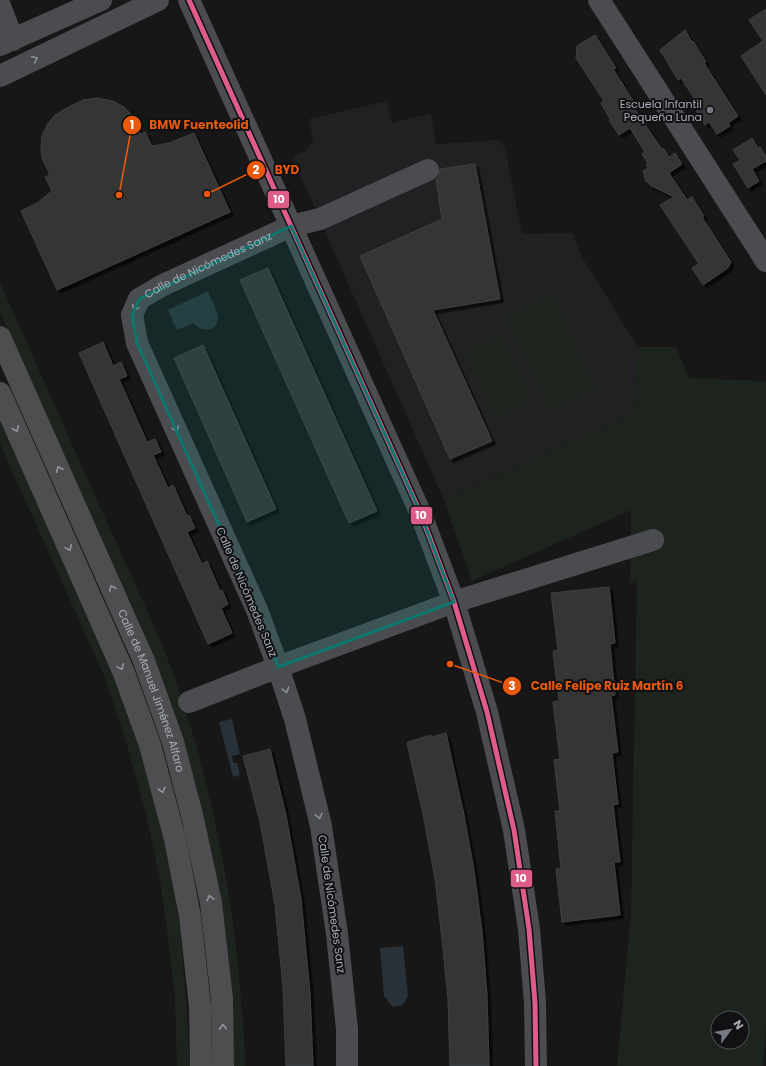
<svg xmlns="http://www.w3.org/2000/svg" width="766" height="1066" font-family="Poppins,sans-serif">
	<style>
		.built { fill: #212123 }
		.green { fill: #1d241e; fill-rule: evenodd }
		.water { fill: #2a3239 }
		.building { fill: #353536; stroke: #3f4043; filter: url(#shadow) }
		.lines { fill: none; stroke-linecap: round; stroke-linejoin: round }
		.minor { stroke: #4b4c50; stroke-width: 22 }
		.highway { stroke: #4e4e51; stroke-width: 22 }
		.bus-1-casing { stroke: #111113; stroke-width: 8 }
		.bus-1 { stroke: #de5c8a; stroke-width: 5 }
		.oneway { stroke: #8c9099 }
		.oneway2 { stroke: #92959e }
		.marked { fill: #0f766e; fill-opacity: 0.2; stroke: #0f766e; stroke-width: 3; stroke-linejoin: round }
		.poi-dot { fill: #757880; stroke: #111113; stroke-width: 1.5 }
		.labels { text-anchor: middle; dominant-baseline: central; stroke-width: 4; stroke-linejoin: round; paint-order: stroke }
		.poi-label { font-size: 11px; fill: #a8adb8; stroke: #111113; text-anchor: end }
		.street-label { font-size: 11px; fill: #a8adb8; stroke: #111113 }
		.leader { fill: none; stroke: #e8590c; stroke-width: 1.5 }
		.callout-dot { fill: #e8590c; stroke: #111113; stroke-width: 1.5 }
		.mark-label { font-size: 12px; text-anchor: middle; font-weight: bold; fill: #fff }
		.callout-label { font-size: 12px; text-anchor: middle; font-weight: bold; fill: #e8590c; stroke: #111113; stroke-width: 4; stroke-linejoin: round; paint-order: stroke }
		.line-badge { stroke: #111113; stroke-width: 1.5 }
		.badge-label { font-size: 11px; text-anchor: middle; font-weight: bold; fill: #fff }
	</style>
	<defs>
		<filter id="shadow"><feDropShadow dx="3.5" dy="3.5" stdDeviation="0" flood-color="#0009"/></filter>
	</defs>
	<rect width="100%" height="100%" fill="#171717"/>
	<path class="built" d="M 387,101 L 392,124 L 397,121 L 431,114 L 436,144 L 499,140 L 505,148 L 522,234 L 573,233 L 582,257 L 638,347 L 633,413 L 444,500 L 292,157 L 306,151 L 313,140 L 309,119 Z"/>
	<path class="green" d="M 0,282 C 37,366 74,449 112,533 C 133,581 157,628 175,678 C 209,778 231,881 240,987 C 242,1013 245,1040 245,1066 L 233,1066 L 170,702 L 142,627 L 0,312 Z
		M 553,294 L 597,389 L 549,411 L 505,317 Z
		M 502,334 L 533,400 L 495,417 L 464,351 Z
		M 638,347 L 676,347 L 689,378 L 766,381 L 766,1026 L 763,1066 L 617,1066 L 631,913 L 637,580 L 630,583 L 631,510 L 472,581 L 444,500 L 633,413 ZM 718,1018 L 742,1018 L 742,1042 L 718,1042 Z
		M 0,413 L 77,584 L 136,730 L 167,849 L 172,878 L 180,928 L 186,1000 L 190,1066 L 177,1066 L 175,999 L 167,929 L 160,880 L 147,818 L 126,741 L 105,678 L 0,444 Z"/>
	<path class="water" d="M 208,291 C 211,300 218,310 218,319 C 217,332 200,332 194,323 L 177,330 L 168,310 Z
		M 232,719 L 240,754 L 232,756 L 233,763 L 237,763 L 240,775 L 233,777 L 219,722 Z
		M 403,946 L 408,996 L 403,1005 L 393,1007 L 384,996 L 380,948 Z"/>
	<path class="building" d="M 766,9 L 766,95 L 741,56 L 763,41 L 749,20 Z
		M 685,30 L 692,42 L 693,41 L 706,62 L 704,63 L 738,116 L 728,123 L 730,126 L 717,134 L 709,122 L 705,125 L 696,111 L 701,109 L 681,78 L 678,80 L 660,50 Z
		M 595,35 L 616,68 L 613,69 L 634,102 L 632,104 L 652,135 L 662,149 L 664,149 L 669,157 L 675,153 L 682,164 L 669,173 L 687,200 L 692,197 L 704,216 L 702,217 L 731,262 L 728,268 L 703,285 L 692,268 L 699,264 L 660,205 L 674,197 L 650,185 L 646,181 L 643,171 L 648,168 L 646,165 L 648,164 L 642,154 L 645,152 L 630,128 L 619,135 L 609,120 L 610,119 L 601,103 L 604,101 L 576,58 L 577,46 Z
		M 97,98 L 113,101 L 124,107 L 131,114 L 141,134 L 145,132 L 152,146 L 169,143 L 194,133 L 230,212 L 57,290 L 21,211 L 37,203 L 52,191 L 45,177 L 50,175 L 42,158 L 41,149 L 42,136 L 47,125 L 54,116 L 63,110 L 83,100 Z
		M 752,138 L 758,148 L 760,147 L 766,156 L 766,161 L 752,169 L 759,181 L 748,188 L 733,164 L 740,160 L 733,150 Z
		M 475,164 L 500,299 L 433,310 L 492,441 L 450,459 L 360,256 L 442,219 L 436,179 L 438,177 L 440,169 Z
		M 268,268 L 377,511 L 349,523 L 240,280 Z
		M 103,342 L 113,366 L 121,362 L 127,376 L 119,379 L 147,442 L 155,439 L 161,452 L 153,455 L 168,488 L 173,485 L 187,516 L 189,515 L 195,528 L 187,532 L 202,564 L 207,561 L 220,591 L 222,590 L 228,604 L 221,608 L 232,633 L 208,644 L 79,353 Z
		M 203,345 L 276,509 L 247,522 L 174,358 Z
		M 609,587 L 615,643 L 610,644 L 615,695 L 611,696 L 618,752 L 612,753 L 618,804 L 613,805 L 620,862 L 614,862 L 620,915 L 562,922 L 556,869 L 561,868 L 555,811 L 560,811 L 554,760 L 560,759 L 553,702 L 559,701 L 553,651 L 558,650 L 551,593 Z
		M 446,733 L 464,815 L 474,870 L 482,932 L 487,995 L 489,1066 L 450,1066 L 448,999 L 442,939 L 435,879 L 424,819 L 407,743 L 408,742 L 431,735 L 431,737 Z
		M 270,749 L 286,815 L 301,899 L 310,994 L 313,1066 L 286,1066 L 283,987 L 275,905 L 260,822 L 243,756 Z"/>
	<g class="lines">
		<g class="minor">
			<path d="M 189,0 L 420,512 L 454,602 L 487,712 L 514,830 L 529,929 L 535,1003 L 536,1066"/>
			<path d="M 599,0 L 766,261"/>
			<path d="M 0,6 L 13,40"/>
			<path d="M 0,45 L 101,0"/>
			<path d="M 0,76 L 158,0"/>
			<path d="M 189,702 L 278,667 L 454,602 L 653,540"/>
			<path id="s1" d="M 347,1066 L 347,1029 L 337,934 L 321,826 L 295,719 L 278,667 L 257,610 L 137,343 L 132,315 L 139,299 L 163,285 L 291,226 L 320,219 L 428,170"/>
		</g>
		<g class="highway">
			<path id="s2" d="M 0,337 L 144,661 L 173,742 L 193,819 L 211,903 L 222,999 L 223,1066"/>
			<path d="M 0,393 L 124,673 L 150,745 L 175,839 L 190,916 L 200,1006 L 201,1066"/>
		</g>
		<g class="bus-1-casing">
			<path id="bus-1" d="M 189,0 L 420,512 L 454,602 L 487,712 L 514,830 L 529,929 L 535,1003 L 536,1066"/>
		</g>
		<use href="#bus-1" class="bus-1"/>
	</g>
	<defs><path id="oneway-chevron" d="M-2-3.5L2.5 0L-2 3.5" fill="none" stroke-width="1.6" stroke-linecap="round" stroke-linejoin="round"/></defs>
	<g class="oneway">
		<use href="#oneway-chevron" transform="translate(35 59) rotate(-26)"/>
		<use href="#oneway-chevron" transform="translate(135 308) rotate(114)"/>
		<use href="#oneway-chevron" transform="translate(176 429) rotate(66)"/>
		<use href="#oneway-chevron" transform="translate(286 690) rotate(72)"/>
		<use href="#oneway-chevron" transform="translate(319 816) rotate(76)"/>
	</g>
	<g class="oneway2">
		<use href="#oneway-chevron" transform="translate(16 429) rotate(66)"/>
		<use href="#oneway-chevron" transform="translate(59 469) rotate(-114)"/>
		<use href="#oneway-chevron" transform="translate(69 548) rotate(66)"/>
		<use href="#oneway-chevron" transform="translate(112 588) rotate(-114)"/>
		<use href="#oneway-chevron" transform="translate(121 667) rotate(66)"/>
		<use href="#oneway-chevron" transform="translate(162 790) rotate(76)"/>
		<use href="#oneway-chevron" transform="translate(210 898) rotate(-102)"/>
		<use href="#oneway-chevron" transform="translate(223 1027) rotate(-91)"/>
	</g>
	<path class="marked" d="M 291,226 L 420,512 L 454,602 L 278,667 L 257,610 L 137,343 L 132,315 L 139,299 Z"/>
	<circle class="poi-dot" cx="710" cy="110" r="4"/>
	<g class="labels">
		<g class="poi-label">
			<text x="702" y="104">Escuela Infantil<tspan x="702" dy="13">Pequeña Luna</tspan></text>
		</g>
		<g class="street-label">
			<text stroke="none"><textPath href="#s1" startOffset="883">Calle de Nicómedes Sanz</textPath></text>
			<text transform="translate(247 592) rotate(67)">Calle de Nicómedes Sanz</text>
			<text stroke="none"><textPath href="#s2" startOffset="385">Calle de Manuel Jiménez Alfaro</textPath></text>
			<text transform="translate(332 904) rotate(82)">Calle de Nicómedes Sanz</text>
		</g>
	</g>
	<path class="leader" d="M119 195L132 125M207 194L256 170M450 664L512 686"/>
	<g class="callout-dot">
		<circle cx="119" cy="195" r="4"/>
		<circle cx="207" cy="194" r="4"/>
		<circle cx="450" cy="664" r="4"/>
		<circle cx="132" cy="125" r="10"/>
		<circle cx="256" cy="170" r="10"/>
		<circle cx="512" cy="686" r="10"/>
	</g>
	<g class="mark-label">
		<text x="132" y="129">1</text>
		<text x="256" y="174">2</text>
		<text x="512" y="690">3</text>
	</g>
	<g class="callout-label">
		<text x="199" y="129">BMW Fuenteolid</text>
		<text x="287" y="174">BYD</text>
		<text x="607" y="690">Calle Felipe Ruiz Martín 6</text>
	</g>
	<g class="line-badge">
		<rect x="267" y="190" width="23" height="19" rx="4" fill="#de5c8a"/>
		<rect x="410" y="506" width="23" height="19" rx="4" fill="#de5c8a"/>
		<rect x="510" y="869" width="23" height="19" rx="4" fill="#de5c8a"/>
	</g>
	<g class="badge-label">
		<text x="279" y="203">10</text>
		<text x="421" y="519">10</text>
		<text x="521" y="882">10</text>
	</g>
	<g transform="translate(730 1030) rotate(58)"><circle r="19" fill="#111113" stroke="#4d4f55"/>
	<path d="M0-3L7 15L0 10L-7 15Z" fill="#757880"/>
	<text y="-6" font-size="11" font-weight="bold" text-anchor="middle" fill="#a8adb8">N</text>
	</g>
</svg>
